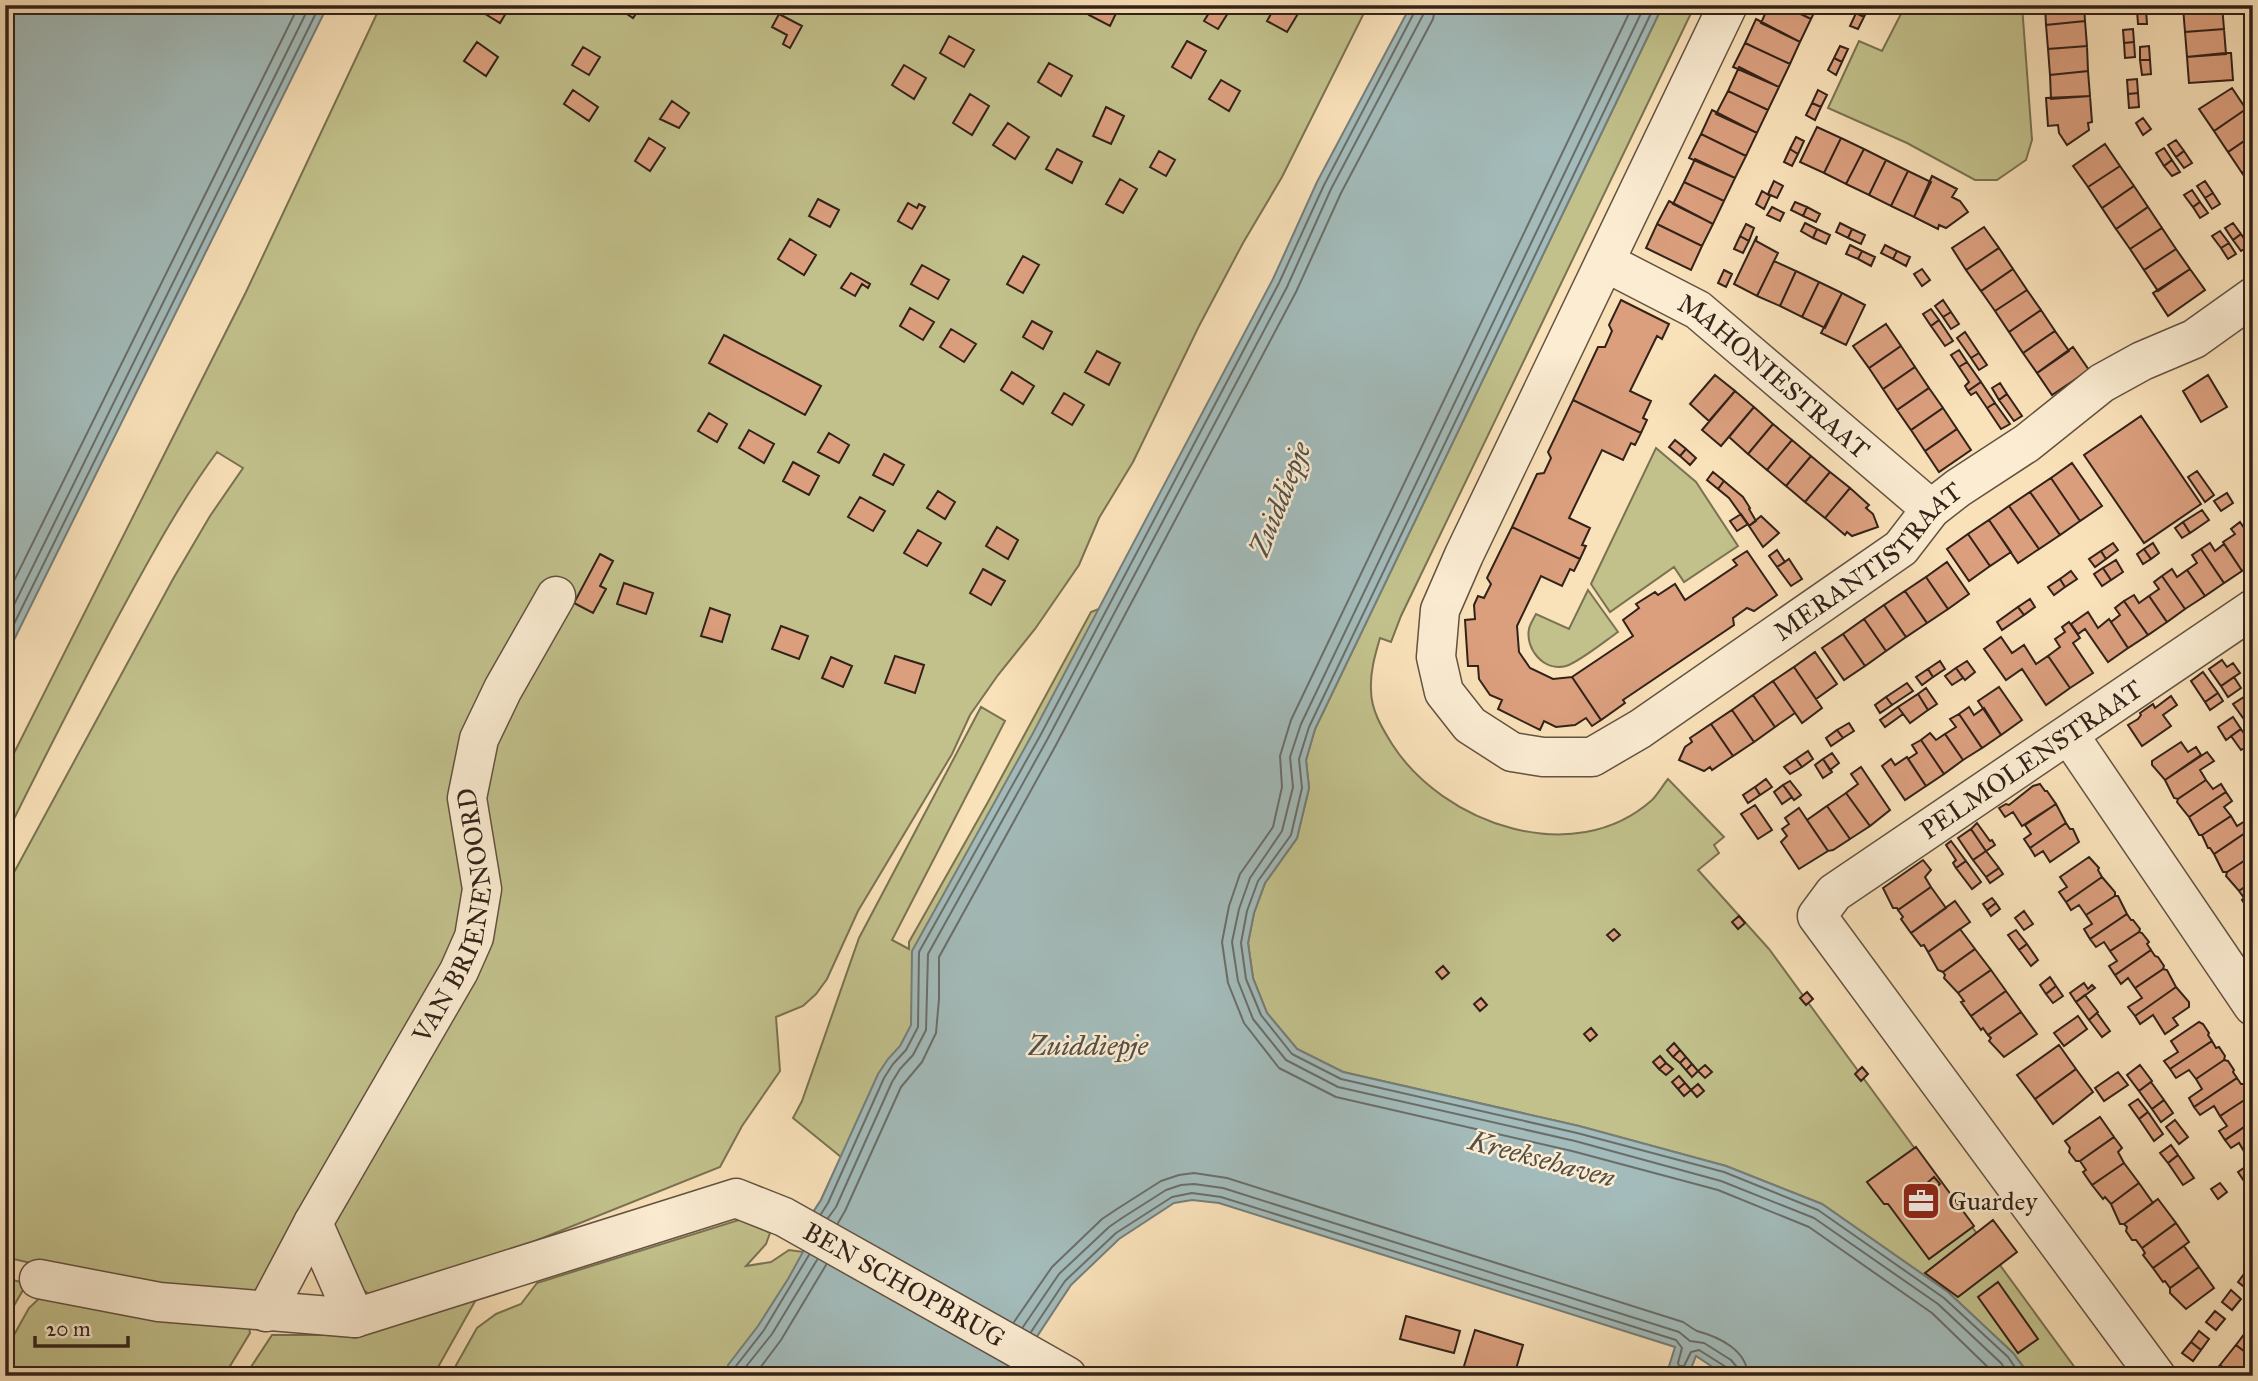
<svg xmlns="http://www.w3.org/2000/svg" width="2258" height="1381" font-family="'IM FELL Great Primer',serif">
	<style>
		.green { fill: #c2c18c; stroke: #7a7252; stroke-width: 2 }
		.water { fill: #a3bbba; stroke: #767e7a; stroke-width: 2 }
		.lines { fill: none; stroke-linecap: round; stroke-linejoin: round }
		.shore { stroke: #6a6e6a; stroke-width: 2 }
		.building { fill: #db9f7e; stroke: #322219; stroke-width: 2 }
		.minor-casing { stroke: #645241; stroke-width: 41 }
		.minor { stroke: #fbecd2; stroke-width: 38 }
		.labels { text-anchor: middle; dominant-baseline: central; stroke-width: 5; stroke-linejoin: round; paint-order: stroke }
		.street-label { font-size: 26px; fill: #322219; stroke: #fbecd2 }
		.poi-label { font-size: 26px; fill: #322219; stroke: #fbecd2; text-anchor: start }
		.water-label { font-size: 28px; font-style: italic; fill: #545049; stroke: #fbecd2 }
	</style>
	<rect width="100%" height="100%" fill="#f9e1b9"/>
	<filter id="stains"><feTurbulence type="fractalNoise" baseFrequency=".00286" numOctaves="4"/><feColorMatrix values="0 0 0 0 .2 0 0 0 0 .09 0 0 0 0 .02 0 0 0 .5 -.17"/></filter>
	<radialGradient id="worn" r=".72"><stop offset=".6" stop-color="#630" stop-opacity="0"/><stop offset="1" stop-color="#630" stop-opacity=".3"/></radialGradient>
	<path class="green" d="M 381,5 L 1368,5 L 1282,177 L 1243,243 L 1199,326 L 1133,462 L 1099,518 L 1079,565 L 1035,629 L 998,675 L 970,715 L 952,754 L 858,911 L 827,979 L 816,994 L 803,1006 L 776,1017 L 780,1071 L 742,1126 L 720,1167 L 398,1296 L 369,1294 L 353,1282 L 331,1218 L 466,977 L 481,712 L 467,929 L 260,1301 L 116,1283 L 5,1257 L 5,889 L 173,579 L 210,516 L 243,468 L 217,452 C 180,502 150,558 120,613 C 80,687 42,762 5,837 L 5,771 L 246,292 Z
		M 1663,5 L 1695,5 L 1401,616 L 1391,642 L 1380,638 C 1375,655 1370,672 1371,690 C 1371,710 1382,728 1392,744 C 1443,824 1574,870 1652,800 C 1658,794 1663,785 1668,779 L 1724,837 L 1714,845 L 1719,853 L 1698,870 L 1769,949 L 2081,1376 L 2030,1376 L 2013,1353 L 1948,1292 L 1822,1204 L 1726,1166 L 1579,1126 L 1343,1072 L 1297,1049 L 1267,1013 L 1253,978 L 1248,943 L 1254,913 L 1265,883 L 1297,838 L 1309,788 L 1306,760 L 1315,729 Z
		M 1946,5 L 2022,5 L 2032,140 L 2026,160 L 1997,180 L 1975,180 L 1907,143 L 1828,108 L 1859,41 L 1882,51 L 1903,10 Z
		M 1656,448 L 1696,482 L 1738,546 L 1684,582 L 1674,567 L 1610,612 L 1591,584 Z
		M 1588,590 L 1618,632 C 1605,641 1579,662 1566,666 C 1544,672 1525,649 1529,629 C 1530,624 1534,618 1536,614 L 1569,629 Z
		M 1106,606 L 822,1249 L 740,1376 L 450,1376 L 477,1328 L 496,1314 L 521,1304 L 537,1283 L 742,1219 L 770,1233 L 766,1244 L 746,1266 L 771,1262 L 789,1250 L 803,1252 L 810,1217 L 821,1200 L 841,1157 L 793,1118 L 802,1101 L 859,938 L 981,707 L 1005,721 L 892,940 L 909,949 L 909,942 L 988,802 L 1091,612 Z
		M 5,1278 L 21,1282 L 23,1290 L 5,1321 Z
		M 46,1292 L 248,1320 L 250,1333 L 224,1376 L 5,1376 L 5,1351 L 29,1308 Z
		M 478,1296 L 433,1376 L 245,1376 L 272,1335 L 354,1335 Z"/>
	<path class="water" d="M 5,5 L 328,5 L 5,658 Z
		M 1411,5 L 1663,5 L 1315,729 L 1306,760 L 1309,788 L 1297,838 L 1265,883 L 1254,913 L 1248,943 L 1253,978 L 1267,1013 L 1297,1049 L 1343,1072 L 1579,1126 L 1726,1166 L 1822,1204 L 1948,1292 L 2013,1353 L 2030,1376 L 1726,1376 L 1696,1356 L 1688,1376 L 1666,1376 L 1675,1347 L 1219,1203 L 1192,1200 L 1174,1203 L 1119,1239 L 1071,1285 L 1011,1376 L 728,1376 L 728,1365 L 758,1326 L 788,1279 L 803,1252 L 810,1217 L 821,1200 L 878,1074 L 888,1059 L 900,1046 L 911,1025 L 912,951 L 1033,733 L 1273,279 L 1317,182 Z"/>
	<g class="lines">
		<path class="shore" d="M 1633,5 L 1291,720 L 1280,756 L 1282,787 L 1273,827 L 1240,874 L 1229,906 L 1222,942 L 1228,983 L 1244,1023 L 1279,1068 L 1336,1097 L 1572,1151 L 1718,1190 L 1809,1227 L 1932,1313 L 1997,1376
			M 1645,5 L 1301,724 L 1290,757 L 1293,787 L 1282,831 L 1250,878 L 1239,909 L 1232,942 L 1238,981 L 1253,1019 L 1286,1060 L 1338,1087 L 1575,1141 L 1721,1181 L 1814,1218 L 1938,1304 L 2001,1363 L 2010,1376
			M 1655,5 L 1309,727 L 1299,759 L 1302,788 L 1291,835 L 1258,881 L 1247,911 L 1241,943 L 1246,979 L 1261,1015 L 1292,1054 L 1341,1079 L 1577,1133 L 1724,1172 L 1818,1210 L 1944,1298 L 2008,1357 L 2021,1376
			M 5,599 L 299,5
			M 5,623 L 310,5
			M 5,642 L 320,5
			M 821,1214 L 828,1203 L 884,1078 L 893,1064 L 906,1050 L 918,1027 L 919,952 L 1040,736 L 1279,283 L 1324,185 L 1415,11 L 1416,5
			M 828,1218 L 836,1207 L 892,1082 L 900,1069 L 913,1055 L 926,1030 L 928,954 L 1047,740 L 1287,287 L 1331,189 L 1423,15 L 1425,5
			M 838,1223 L 845,1211 L 901,1087 L 922,1062 L 936,1033 L 939,999 L 939,957 L 1056,745 L 1296,292 L 1341,193 L 1433,19 L 1436,5
			M 1014,1322 L 1052,1267 L 1102,1219 L 1117,1209 L 1161,1181 L 1179,1175 L 1194,1173 L 1227,1178 L 1683,1322 C 1688,1325 1693,1329 1697,1331 C 1719,1337 1747,1350 1748,1376
			M 1023,1327 L 1059,1274 L 1109,1227 L 1122,1218 L 1166,1190 L 1181,1185 L 1194,1184 L 1223,1188 L 1679,1332 L 1690,1341 L 1704,1343 L 1731,1360 L 1736,1366 L 1738,1376
			M 1031,1332 L 1065,1281 L 1116,1233 L 1172,1197 L 1192,1193 L 1221,1197 L 1676,1340 L 1682,1348 L 1678,1363 L 1679,1366 L 1684,1366 L 1691,1352 L 1699,1350 L 1726,1367 L 1729,1376
			M 735,1376 L 736,1366 L 764,1330 L 809,1255
			M 744,1376 L 744,1369 L 772,1334 L 817,1260
			M 754,1376 L 781,1340 L 826,1265"/>
	</g>
	<path class="building" d="M 486,5 L 494,5 L 506,13 L 500,23 L 482,12 Z
		M 624,5 L 642,5 L 633,18 L 621,10 Z
		M 1094,5 L 1120,5 L 1110,26 L 1089,15 Z
		M 1214,5 L 1228,13 L 1218,29 L 1204,21 Z
		M 1276,5 L 1287,5 L 1299,12 L 1287,32 L 1267,21 Z
		M 1769,5 L 1782,5 L 1811,19 L 1800,42 L 1761,23 Z
		M 1782,5 L 1818,5 L 1811,19 Z
		M 1859,5 L 1870,5 L 1864,17 L 1856,13 Z
		M 2045,5 L 2084,5 L 2085,21 L 2046,25 Z
		M 2222,5 L 2224,29 L 2185,32 L 2183,7 Z
		M 2137,10 L 2146,10 L 2147,24 L 2138,24 Z
		M 1856,13 L 1864,17 L 1858,29 L 1850,26 Z
		M 779,14 L 802,26 L 790,48 L 783,44 L 787,35 L 772,27 Z
		M 1756,19 L 1800,42 L 1790,64 L 1745,43 Z
		M 2085,21 L 2087,46 L 2048,49 L 2046,25 Z
		M 2133,29 L 2134,42 L 2124,43 L 2123,30 Z
		M 2224,29 L 2226,54 L 2187,57 L 2185,32 Z
		M 949,36 L 974,50 L 964,67 L 940,53 Z
		M 1187,41 L 1206,51 L 1191,78 L 1172,67 Z
		M 477,42 L 498,57 L 486,76 L 464,61 Z
		M 2134,42 L 2135,57 L 2125,58 L 2124,43 Z
		M 1745,43 L 1790,64 L 1779,87 L 1733,67 Z
		M 1840,46 L 1848,49 L 1842,62 L 1834,58 Z
		M 2087,46 L 2088,71 L 2050,75 L 2048,49 Z
		M 2149,46 L 2150,60 L 2140,60 L 2140,47 Z
		M 583,47 L 600,57 L 589,75 L 572,65 Z
		M 2225,53 L 2231,53 L 2233,80 L 2189,83 L 2187,57 Z
		M 1834,58 L 1842,62 L 1836,75 L 1828,70 Z
		M 2140,60 L 2150,60 L 2151,74 L 2142,75 Z
		M 1049,63 L 1072,76 L 1061,96 L 1038,82 Z
		M 904,65 L 926,78 L 914,99 L 892,85 Z
		M 1739,67 L 1779,87 L 1768,110 L 1728,91 Z
		M 2088,71 L 2090,96 L 2051,99 L 2050,75 Z
		M 2137,79 L 2138,93 L 2128,94 L 2127,80 Z
		M 1221,80 L 1240,91 L 1229,111 L 1209,99 Z
		M 2232,88 L 2246,109 L 2214,131 L 2199,109 Z
		M 573,90 L 598,107 L 589,121 L 564,104 Z
		M 1818,90 L 1827,95 L 1821,107 L 1812,103 Z
		M 1728,91 L 1768,110 L 1757,133 L 1716,114 Z
		M 2138,93 L 2139,107 L 2129,108 L 2128,94 Z
		M 970,94 L 989,106 L 972,135 L 953,123 Z
		M 2090,96 L 2092,122 L 2088,123 L 2089,130 L 2067,145 L 2059,133 L 2058,125 L 2048,126 L 2046,98 Z
		M 672,101 L 689,113 L 679,128 L 660,119 Z
		M 1812,103 L 1821,107 L 1815,120 L 1806,115 Z
		M 1106,107 L 1124,116 L 1111,144 L 1093,136 Z
		M 2246,109 L 2253,118 L 2253,135 L 2228,152 L 2214,131 Z
		M 1712,110 L 1757,133 L 1746,156 L 1701,134 Z
		M 2143,118 L 2151,129 L 2143,135 L 2136,123 Z
		M 1008,123 L 1029,137 L 1015,159 L 993,145 Z
		M 1817,127 L 1841,138 L 1824,173 L 1800,162 Z
		M 1701,134 L 1746,156 L 1735,178 L 1689,158 Z
		M 2253,135 L 2253,166 L 2242,173 L 2228,152 Z
		M 1796,137 L 1804,141 L 1798,154 L 1790,149 Z
		M 649,138 L 665,148 L 650,171 L 635,161 Z
		M 1841,138 L 1864,149 L 1846,184 L 1824,173 Z
		M 2176,140 L 2184,151 L 2176,157 L 2168,145 Z
		M 2105,144 L 2120,166 L 2088,187 L 2073,166 Z
		M 2164,148 L 2172,160 L 2164,166 L 2156,153 Z
		M 1057,149 L 1082,162 L 1072,183 L 1046,169 Z
		M 1790,149 L 1798,154 L 1792,166 L 1784,162 Z
		M 1864,149 L 1886,160 L 1869,195 L 1846,184 Z
		M 1159,151 L 1175,160 L 1166,176 L 1150,167 Z
		M 2184,151 L 2192,163 L 2184,168 L 2176,157 Z
		M 1695,159 L 1735,178 L 1724,201 L 1684,182 Z
		M 1886,160 L 1908,171 L 1891,206 L 1869,195 Z
		M 2172,160 L 2180,172 L 2172,176 L 2164,166 Z
		M 2120,166 L 2134,186 L 2102,208 L 2088,187 Z
		M 2253,166 L 2253,188 L 2242,173 Z
		M 1908,171 L 1931,182 L 1914,217 L 1891,206 Z
		M 1932,176 L 1957,189 L 1952,197 L 1960,201 L 1968,212 L 1946,228 L 1939,225 L 1938,229 L 1914,217 Z
		M 1120,179 L 1137,189 L 1123,213 L 1106,204 Z
		M 1774,181 L 1783,186 L 1777,198 L 1768,194 Z
		M 2205,181 L 2213,193 L 2205,198 L 2197,186 Z
		M 1684,182 L 1724,201 L 1713,224 L 1673,204 Z
		M 2134,186 L 2148,207 L 2116,229 L 2102,208 Z
		M 2192,190 L 2200,202 L 2193,207 L 2184,195 Z
		M 1762,191 L 1770,196 L 1764,209 L 1756,204 Z
		M 2213,193 L 2220,204 L 2212,209 L 2205,198 Z
		M 818,199 L 839,210 L 830,227 L 809,216 Z
		M 1669,201 L 1713,224 L 1702,246 L 1657,224 Z
		M 1795,202 L 1807,207 L 1803,216 L 1791,210 Z
		M 2200,202 L 2208,213 L 2200,218 L 2193,207 Z
		M 908,203 L 917,208 L 919,204 L 925,207 L 912,229 L 898,221 Z
		M 1772,207 L 1784,213 L 1780,221 L 1767,215 Z
		M 1807,207 L 1820,214 L 1816,222 L 1803,216 Z
		M 2148,207 L 2162,228 L 2130,249 L 2116,229 Z
		M 1805,223 L 1817,229 L 1813,238 L 1801,231 Z
		M 1840,223 L 1852,229 L 1848,238 L 1836,232 Z
		M 2233,223 L 2241,234 L 2233,240 L 2225,228 Z
		M 1657,224 L 1702,246 L 1691,270 L 1646,248 Z
		M 1746,224 L 1754,228 L 1749,241 L 1740,236 Z
		M 1984,227 L 1999,248 L 1966,270 L 1952,248 Z
		M 2162,228 L 2176,249 L 2144,270 L 2130,249 Z
		M 1817,229 L 1830,235 L 1826,244 L 1813,238 Z
		M 1852,229 L 1865,235 L 1861,244 L 1848,238 Z
		M 2220,231 L 2229,243 L 2221,248 L 2212,236 Z
		M 2241,234 L 2249,246 L 2241,251 L 2233,240 Z
		M 1740,236 L 1749,241 L 1743,253 L 1734,249 Z
		M 1757,236 L 1756,241 L 1778,253 L 1757,296 L 1734,284 Z
		M 790,239 L 816,255 L 804,275 L 778,259 Z
		M 2229,243 L 2236,254 L 2228,259 L 2221,248 Z
		M 1850,245 L 1862,251 L 1858,259 L 1846,254 Z
		M 1885,245 L 1897,251 L 1893,259 L 1881,253 Z
		M 1999,248 L 2013,269 L 1981,291 L 1966,270 Z
		M 2176,249 L 2190,269 L 2158,291 L 2144,270 Z
		M 1862,251 L 1875,257 L 1871,266 L 1858,259 Z
		M 1897,251 L 1910,257 L 1906,266 L 1893,259 Z
		M 1023,256 L 1039,265 L 1023,293 L 1007,284 Z
		M 1774,261 L 1796,271 L 1780,306 L 1757,296 Z
		M 922,265 L 949,280 L 938,299 L 911,284 Z
		M 1922,269 L 1930,280 L 1922,286 L 1914,274 Z
		M 2013,269 L 2027,290 L 1995,311 L 1981,291 Z
		M 2190,269 L 2205,290 L 2168,316 L 2153,293 Z
		M 1724,270 L 1732,274 L 1726,287 L 1718,283 Z
		M 1796,271 L 1819,282 L 1802,317 L 1780,306 Z
		M 851,273 L 870,284 L 868,288 L 862,284 L 855,296 L 841,288 Z
		M 1819,282 L 1842,293 L 1825,328 L 1802,317 Z
		M 2027,290 L 2041,310 L 2009,332 L 1995,311 Z
		M 1842,293 L 1865,305 L 1846,345 L 1821,333 Z
		M 1621,300 L 1669,324 L 1662,339 L 1657,336 L 1630,391 L 1651,401 L 1643,418 L 1647,420 L 1641,433 L 1573,400 L 1598,347 L 1605,347 L 1612,331 L 1609,325 Z
		M 1943,300 L 1951,312 L 1943,317 L 1935,306 Z
		M 910,308 L 934,322 L 923,340 L 900,326 Z
		M 1931,309 L 1939,320 L 1931,326 L 1923,314 Z
		M 2041,310 L 2055,331 L 2023,353 L 2009,332 Z
		M 1951,312 L 1959,324 L 1951,329 L 1943,317 Z
		M 1939,320 L 1953,341 L 1945,346 L 1931,326 Z
		M 1032,321 L 1052,332 L 1043,349 L 1023,337 Z
		M 1886,324 L 1901,346 L 1869,368 L 1853,346 Z
		M 951,329 L 976,344 L 964,362 L 940,347 Z
		M 2055,331 L 2069,351 L 2037,373 L 2023,353 Z
		M 1965,332 L 1979,353 L 1971,358 L 1957,338 Z
		M 724,335 L 821,386 L 805,415 L 709,363 Z
		M 1901,346 L 1915,367 L 1883,389 L 1869,368 Z
		M 2073,347 L 2089,370 L 2052,395 L 2037,373 Z
		M 1959,350 L 1967,362 L 1959,367 L 1951,355 Z
		M 1097,351 L 1120,363 L 1109,385 L 1085,372 Z
		M 1979,353 L 1987,365 L 1979,370 L 1971,358 Z
		M 1967,362 L 1981,382 L 1968,391 L 1965,386 L 1969,382 L 1959,367 Z
		M 1915,367 L 1929,388 L 1897,410 L 1883,389 Z
		M 1012,372 L 1034,386 L 1023,404 L 1001,390 Z
		M 1715,375 L 1735,391 L 1709,421 L 1690,404 Z
		M 2208,375 L 2227,407 L 2201,422 L 2183,391 Z
		M 1981,382 L 1995,403 L 1987,408 L 1976,392 L 1971,395 L 1968,391 Z
		M 2000,383 L 2007,394 L 1999,400 L 1992,388 Z
		M 1929,388 L 1943,408 L 1911,430 L 1897,410 Z
		M 1735,391 L 1754,407 L 1721,446 L 1702,430 Z
		M 1064,393 L 1084,405 L 1072,425 L 1052,413 Z
		M 2007,394 L 2022,416 L 2014,421 L 1999,400 Z
		M 1573,400 L 1641,433 L 1635,445 L 1631,443 L 1623,460 L 1602,450 L 1569,518 L 1590,528 L 1582,545 L 1586,546 L 1580,559 L 1512,527 L 1537,474 L 1544,473 L 1551,458 L 1548,452 Z
		M 1995,403 L 2010,424 L 2001,429 L 1987,408 Z
		M 1754,407 L 1773,424 L 1748,454 L 1729,437 Z
		M 1943,408 L 1957,429 L 1925,451 L 1911,430 Z
		M 709,413 L 727,424 L 717,442 L 698,431 Z
		M 2141,416 L 2201,504 L 2144,543 L 2084,455 Z
		M 1773,424 L 1792,440 L 1767,470 L 1748,454 Z
		M 1957,429 L 1971,450 L 1939,472 L 1925,451 Z
		M 749,430 L 774,444 L 764,463 L 739,448 Z
		M 829,433 L 849,445 L 839,463 L 818,452 Z
		M 1675,440 L 1686,449 L 1680,456 L 1669,447 Z
		M 1792,440 L 1811,456 L 1786,486 L 1767,470 Z
		M 1686,449 L 1696,458 L 1690,465 L 1680,456 Z
		M 884,454 L 904,465 L 893,485 L 873,475 Z
		M 1811,456 L 1830,472 L 1805,502 L 1786,486 Z
		M 793,462 L 819,476 L 809,495 L 783,481 Z
		M 2072,463 L 2102,506 L 2080,521 L 2051,478 Z
		M 2197,471 L 2214,495 L 2205,502 L 2188,477 Z
		M 1713,472 L 1724,481 L 1718,489 L 1707,480 Z
		M 1830,472 L 1850,488 L 1825,518 L 1805,502 Z
		M 2051,478 L 2080,521 L 2060,535 L 2030,492 Z
		M 1724,481 L 1743,497 L 1750,508 L 1749,509 L 1756,521 L 1749,526 L 1729,498 L 1718,489 Z
		M 1850,488 L 1869,505 L 1866,508 L 1873,514 L 1878,527 L 1852,536 L 1847,532 L 1845,535 L 1825,518 Z
		M 938,491 L 955,502 L 945,519 L 927,508 Z
		M 2030,492 L 2060,535 L 2039,549 L 2009,506 Z
		M 2227,493 L 2233,503 L 2221,511 L 2214,501 Z
		M 860,497 L 885,511 L 873,531 L 848,517 Z
		M 2009,506 L 2039,549 L 2018,563 L 1989,520 Z
		M 2202,510 L 2209,520 L 2190,533 L 2183,522 Z
		M 1741,514 L 1748,524 L 1737,531 L 1730,521 Z
		M 1761,516 L 1779,533 L 1763,547 L 1749,526 Z
		M 1989,520 L 2011,552 L 1990,566 L 1968,534 Z
		M 2183,522 L 2190,533 L 2182,538 L 2175,528 Z
		M 2240,522 L 2253,541 L 2253,564 L 2242,571 L 2223,542 L 2235,534 L 2231,529 Z
		M 997,527 L 1018,540 L 1008,559 L 986,546 Z
		M 1512,527 L 1580,559 L 1574,571 L 1570,569 L 1562,586 L 1541,576 L 1517,626 L 1519,652 L 1530,668 L 1553,679 L 1572,677 L 1601,720 L 1592,726 L 1586,718 L 1575,725 L 1556,727 L 1544,721 L 1540,730 L 1498,709 L 1502,700 L 1490,695 L 1479,679 L 1478,666 L 1468,666 L 1465,620 L 1475,619 L 1474,605 L 1478,596 L 1484,598 L 1491,584 L 1487,578 Z
		M 918,530 L 941,543 L 927,566 L 904,553 Z
		M 1968,534 L 1990,566 L 1969,581 L 1947,549 Z
		M 2113,543 L 2118,550 L 2106,559 L 2101,551 Z
		M 2153,543 L 2159,553 L 2151,559 L 2144,549 Z
		M 2210,543 L 2215,551 L 2224,544 L 2242,571 L 2224,583 L 2201,549 Z
		M 2144,549 L 2151,559 L 2143,564 L 2137,554 Z
		M 2201,549 L 2224,583 L 2205,596 L 2187,570 L 2197,563 L 2192,555 Z
		M 1777,550 L 1785,562 L 1777,567 L 1769,556 Z
		M 1747,551 L 1777,595 L 1754,611 L 1747,608 L 1733,618 L 1734,625 L 1623,700 L 1625,703 L 1601,720 L 1572,677 L 1633,636 L 1623,620 L 1639,608 L 1636,604 L 1655,592 L 1658,595 L 1675,584 L 1685,600 L 1737,565 L 1733,560 Z
		M 2101,551 L 2106,559 L 2095,567 L 2089,559 Z
		M 600,554 L 613,561 L 600,586 L 606,589 L 593,613 L 574,603 Z
		M 1789,559 L 1802,579 L 1791,586 L 1777,567 Z
		M 2116,560 L 2123,572 L 2111,580 L 2103,568 Z
		M 1947,562 L 1969,594 L 1948,609 L 1926,577 Z
		M 2103,568 L 2111,580 L 2102,586 L 2094,574 Z
		M 983,569 L 1005,581 L 991,605 L 970,593 Z
		M 2172,569 L 2177,577 L 2187,570 L 2205,596 L 2185,609 L 2162,576 Z
		M 2071,571 L 2077,579 L 2065,587 L 2060,579 Z
		M 2162,576 L 2185,609 L 2167,622 L 2149,596 L 2159,589 L 2154,582 Z
		M 1926,577 L 1948,609 L 1927,623 L 1905,591 Z
		M 2060,579 L 2065,587 L 2054,595 L 2048,587 Z
		M 624,583 L 653,593 L 646,614 L 617,604 Z
		M 1905,591 L 1927,623 L 1906,637 L 1884,605 Z
		M 2134,595 L 2139,603 L 2149,596 L 2167,622 L 2148,635 L 2124,601 Z
		M 2030,599 L 2035,607 L 2024,615 L 2018,607 Z
		M 2124,601 L 2148,635 L 2128,648 L 2111,622 L 2120,615 L 2115,608 Z
		M 1884,605 L 1906,637 L 1886,651 L 1864,619 Z
		M 2018,607 L 2024,615 L 2002,630 L 1997,622 Z
		M 710,608 L 730,615 L 722,642 L 701,636 Z
		M 2088,612 L 2098,628 L 2109,619 L 2128,648 L 2108,662 L 2085,629 L 2078,634 L 2071,624 Z
		M 1864,619 L 1886,651 L 1865,666 L 1843,634 Z
		M 2069,622 L 2080,638 L 2073,643 L 2093,673 L 2070,688 L 2048,656 L 2060,647 L 2055,639 L 2065,632 L 2062,627 Z
		M 781,626 L 808,636 L 799,659 L 772,649 Z
		M 1843,634 L 1865,666 L 1844,680 L 1822,648 Z
		M 2001,637 L 2012,653 L 2024,645 L 2036,664 L 2048,656 L 2070,688 L 2046,705 L 2022,669 L 2006,680 L 1984,649 Z
		M 1815,652 L 1837,684 L 1816,699 L 1794,667 Z
		M 895,656 L 924,665 L 915,693 L 885,683 Z
		M 831,657 L 852,666 L 843,687 L 822,678 Z
		M 2222,660 L 2227,667 L 2233,663 L 2240,673 L 2221,686 L 2209,669 Z
		M 1940,661 L 1945,669 L 1933,677 L 1928,669 Z
		M 1967,661 L 1975,672 L 1965,680 L 1956,668 Z
		M 1794,667 L 1822,708 L 1802,723 L 1773,681 Z
		M 1956,668 L 1963,678 L 1952,685 L 1945,676 Z
		M 1928,669 L 1933,677 L 1922,685 L 1916,677 Z
		M 2203,672 L 2218,693 L 2205,702 L 2191,681 Z
		M 2234,677 L 2241,688 L 2228,697 L 2221,686 Z
		M 1773,681 L 1795,713 L 1775,727 L 1753,695 Z
		M 1907,683 L 1913,691 L 1892,705 L 1886,697 Z
		M 1999,687 L 2022,720 L 2001,735 L 1978,701 Z
		M 1926,688 L 1937,704 L 1928,710 L 1918,694 Z
		M 2218,693 L 2223,701 L 2210,710 L 2205,702 Z
		M 1918,694 L 1928,710 L 1910,723 L 1898,707 Z
		M 1753,695 L 1775,727 L 1754,742 L 1732,710 Z
		M 2171,696 L 2177,705 L 2163,715 L 2171,726 L 2142,746 L 2128,725 L 2138,719 L 2141,715 L 2140,713 L 2153,704 L 2155,708 Z
		M 1886,697 L 1892,705 L 1880,713 L 1875,705 Z
		M 2244,697 L 2253,711 L 2253,717 L 2246,722 L 2233,704 Z
		M 1898,707 L 1903,714 L 1885,727 L 1880,720 Z
		M 1969,707 L 1974,715 L 1984,708 L 2001,735 L 1982,748 L 1959,714 Z
		M 1732,710 L 1754,742 L 1733,756 L 1711,724 Z
		M 1959,714 L 1982,748 L 1963,760 L 1945,734 L 1956,727 L 1950,719 Z
		M 2233,717 L 2241,729 L 2226,740 L 2218,727 Z
		M 1849,723 L 1854,731 L 1843,738 L 1837,730 Z
		M 1711,724 L 1733,756 L 1712,770 L 1710,767 L 1704,771 L 1679,760 L 1685,747 L 1692,742 L 1690,738 Z
		M 2241,729 L 2251,744 L 2241,750 L 2231,736 Z
		M 1837,730 L 1843,738 L 1831,746 L 1826,738 Z
		M 1930,733 L 1936,740 L 1945,734 L 1963,760 L 1944,774 L 1921,740 Z
		M 1921,740 L 1944,774 L 1926,786 L 1908,759 L 1917,753 L 1912,745 Z
		M 2181,742 L 2188,752 L 2196,747 L 2201,755 L 2165,780 L 2152,765 L 2152,761 Z
		M 1808,751 L 1813,759 L 1802,767 L 1796,759 Z
		M 2207,752 L 2214,761 L 2200,770 L 2206,780 L 2178,799 L 2174,798 L 2165,780 Z
		M 1832,753 L 1839,763 L 1830,770 L 1823,759 Z
		M 1907,757 L 1926,786 L 1905,800 L 1882,766 L 1891,759 L 1895,765 Z
		M 1796,759 L 1802,767 L 1790,774 L 1784,767 Z
		M 1823,759 L 1832,772 L 1823,778 L 1815,765 Z
		M 1861,767 L 1890,810 L 1870,826 L 1846,793 L 1858,784 L 1851,774 Z
		M 1766,779 L 1772,787 L 1760,795 L 1755,787 Z
		M 2206,780 L 2213,789 L 2221,784 L 2226,792 L 2189,817 L 2177,802 L 2178,799 Z
		M 1790,781 L 1801,795 L 1794,800 L 1783,785 Z
		M 2040,784 L 2045,791 L 2047,791 L 2056,804 L 2022,826 L 2013,812 L 2005,817 L 1999,808 L 2006,804 L 2009,805 L 2033,786 Z
		M 1783,785 L 1792,797 L 1782,804 L 1774,792 Z
		M 1755,787 L 1760,795 L 1748,803 L 1743,795 Z
		M 2226,792 L 2232,801 L 2224,807 L 2231,816 L 2202,835 L 2199,835 L 2189,817 Z
		M 1846,793 L 1870,826 L 1850,839 L 1827,806 Z
		M 2056,804 L 2066,823 L 2030,848 L 2024,839 L 2031,834 L 2025,825 Z
		M 1755,805 L 1772,830 L 1758,839 L 1741,814 Z
		M 1827,806 L 1850,839 L 1833,850 L 1828,851 L 1807,820 Z
		M 1799,808 L 1828,851 L 1799,869 L 1781,842 L 1787,836 L 1782,829 L 1789,824 L 1785,818 Z
		M 2231,816 L 2237,826 L 2245,821 L 2251,829 L 2214,854 L 2210,848 L 2208,848 L 2202,835 Z
		M 1977,823 L 1990,841 L 1992,840 L 1995,845 L 1986,851 L 1971,829 Z
		M 2066,823 L 2070,829 L 2073,829 L 2079,842 L 2050,862 L 2043,851 L 2035,856 L 2030,848 Z
		M 1971,829 L 1986,851 L 1973,860 L 1958,838 Z
		M 2251,829 L 2253,841 L 2249,844 L 2253,849 L 2253,855 L 2227,872 L 2223,872 L 2214,854 Z
		M 1951,841 L 1966,861 L 1956,868 L 1953,863 L 1956,860 L 1946,845 Z
		M 1986,851 L 1999,868 L 1986,877 L 1973,860 Z
		M 2253,855 L 2253,881 L 2239,891 L 2226,876 L 2227,872 Z
		M 2089,857 L 2099,868 L 2098,870 L 2102,877 L 2066,902 L 2059,892 L 2067,887 L 2060,877 Z
		M 1923,860 L 1931,870 L 1925,877 L 1931,887 L 1898,910 L 1897,908 L 1893,908 L 1883,888 Z
		M 1966,861 L 1981,882 L 1972,889 L 1956,868 Z
		M 1999,868 L 2003,874 L 1990,883 L 1986,877 Z
		M 2102,877 L 2115,892 L 2115,896 L 2086,915 L 2079,905 L 2071,910 L 2066,902 Z
		M 2253,881 L 2253,910 L 2252,910 L 2248,909 L 2242,900 L 2244,898 L 2239,891 Z
		M 1931,887 L 1946,908 L 1911,933 L 1901,919 L 1903,917 L 1898,910 Z
		M 2115,896 L 2118,896 L 2127,914 L 2090,939 L 2084,929 L 2092,924 L 2086,915 Z
		M 1992,898 L 1996,903 L 1987,910 L 1983,904 Z
		M 1955,901 L 1970,922 L 1928,952 L 1924,945 L 1921,946 L 1911,933 Z
		M 1996,903 L 2000,909 L 1991,916 L 1987,910 Z
		M 2024,911 L 2033,924 L 2024,930 L 2015,918 Z
		M 2127,914 L 2131,920 L 2133,920 L 2140,929 L 2139,932 L 2110,951 L 2104,942 L 2096,947 L 2090,939 Z
		M 1739,916 L 1745,923 L 1738,929 L 1732,922 Z
		M 1614,929 L 1620,935 L 1613,941 L 1607,935 Z
		M 1960,929 L 1975,949 L 1943,972 L 1938,970 L 1928,952 Z
		M 2016,930 L 2027,944 L 2019,950 L 2008,935 Z
		M 2139,932 L 2142,933 L 2149,942 L 2147,944 L 2151,950 L 2115,975 L 2109,966 L 2117,961 L 2110,951 Z
		M 2027,944 L 2038,960 L 2031,966 L 2019,950 Z
		M 1975,949 L 1991,970 L 1958,993 L 1944,978 L 1945,975 L 1943,972 Z
		M 2151,950 L 2155,956 L 2158,957 L 2164,966 L 2163,969 L 2135,988 L 2128,978 L 2121,984 L 2115,975 Z
		M 1443,966 L 1449,973 L 1442,979 L 1436,972 Z
		M 2163,969 L 2167,970 L 2176,987 L 2135,1016 L 2128,1007 L 2142,998 L 2135,988 Z
		M 1991,970 L 2006,991 L 1971,1016 L 1961,1002 L 1964,1001 L 1958,993 Z
		M 2050,977 L 2056,986 L 2046,994 L 2040,985 Z
		M 2084,983 L 2088,989 L 2092,985 L 2095,988 L 2076,1002 L 2070,993 Z
		M 2056,986 L 2063,996 L 2053,1003 L 2046,994 Z
		M 2176,987 L 2189,1002 L 2189,1007 L 2173,1018 L 2178,1025 L 2165,1034 L 2153,1015 L 2140,1024 L 2135,1016 Z
		M 2006,991 L 2021,1012 L 1988,1035 L 1983,1028 L 1981,1030 L 1971,1016 Z
		M 1807,992 L 1813,999 L 1806,1005 L 1800,998 Z
		M 2085,995 L 2098,1012 L 2089,1020 L 2076,1002 Z
		M 1481,998 L 1487,1005 L 1480,1011 L 1474,1004 Z
		M 2021,1012 L 2037,1034 L 2004,1057 L 1989,1041 L 1991,1038 L 1988,1035 Z
		M 2097,1013 L 2110,1031 L 2102,1037 L 2089,1020 Z
		M 2078,1016 L 2087,1029 L 2064,1046 L 2054,1033 Z
		M 2199,1022 L 2203,1024 L 2209,1033 L 2208,1035 L 2212,1041 L 2170,1069 L 2164,1061 L 2178,1052 L 2171,1041 Z
		M 1591,1028 L 1597,1035 L 1590,1041 L 1584,1034 Z
		M 2212,1041 L 2216,1048 L 2219,1047 L 2225,1056 L 2224,1060 L 2196,1079 L 2189,1070 L 2176,1078 L 2170,1069 Z
		M 1674,1043 L 1680,1050 L 1673,1057 L 1667,1050 Z
		M 2059,1045 L 2076,1069 L 2035,1099 L 2017,1075 Z
		M 1680,1050 L 1686,1057 L 1680,1063 L 1673,1057 Z
		M 1660,1056 L 1666,1063 L 1659,1069 L 1653,1062 Z
		M 1686,1057 L 1692,1064 L 1686,1070 L 1680,1063 Z
		M 2224,1060 L 2228,1061 L 2234,1070 L 2233,1072 L 2237,1078 L 2194,1107 L 2189,1098 L 2202,1089 L 2196,1079 Z
		M 1666,1063 L 1673,1069 L 1666,1075 L 1659,1069 Z
		M 1692,1064 L 1698,1071 L 1692,1077 L 1686,1070 Z
		M 1705,1065 L 1712,1072 L 1705,1078 L 1698,1071 Z
		M 2140,1065 L 2152,1081 L 2139,1091 L 2127,1075 Z
		M 1862,1067 L 1868,1074 L 1861,1081 L 1855,1074 Z
		M 2076,1069 L 2093,1092 L 2053,1124 L 2035,1099 Z
		M 2118,1072 L 2128,1085 L 2104,1101 L 2095,1088 Z
		M 1679,1076 L 1685,1083 L 1678,1089 L 1672,1082 Z
		M 2237,1078 L 2241,1084 L 2244,1084 L 2250,1093 L 2249,1097 L 2220,1116 L 2214,1106 L 2200,1115 L 2194,1107 Z
		M 2151,1082 L 2164,1100 L 2152,1109 L 2139,1091 Z
		M 1685,1083 L 1691,1090 L 1684,1096 L 1678,1089 Z
		M 1698,1084 L 1704,1091 L 1697,1097 L 1691,1090 Z
		M 2249,1097 L 2253,1098 L 2253,1121 L 2225,1140 L 2219,1131 L 2227,1126 L 2220,1116 Z
		M 2138,1099 L 2148,1112 L 2139,1119 L 2129,1105 Z
		M 2164,1100 L 2173,1113 L 2161,1122 L 2152,1109 Z
		M 2148,1112 L 2163,1134 L 2154,1141 L 2139,1119 Z
		M 2100,1117 L 2114,1137 L 2080,1161 L 2076,1161 L 2069,1152 L 2070,1148 L 2065,1141 Z
		M 2175,1120 L 2188,1137 L 2179,1144 L 2166,1127 Z
		M 2253,1121 L 2253,1148 L 2245,1153 L 2239,1143 L 2231,1148 L 2225,1140 Z
		M 2114,1137 L 2122,1148 L 2118,1152 L 2124,1163 L 2092,1185 L 2083,1172 L 2086,1170 L 2080,1161 Z
		M 2171,1145 L 2178,1155 L 2168,1163 L 2160,1153 Z
		M 1916,1147 L 1974,1226 L 1929,1259 L 1888,1204 L 1884,1204 L 1867,1182 Z
		M 2253,1148 L 2253,1175 L 2244,1181 L 2238,1172 L 2251,1163 L 2245,1153 Z
		M 2178,1155 L 2194,1178 L 2183,1185 L 2168,1163 Z
		M 2124,1163 L 2139,1183 L 2111,1204 L 2105,1197 L 2103,1199 L 2092,1185 Z
		M 1934,1177 L 1940,1184 L 1933,1190 L 1927,1183 Z
		M 2139,1183 L 2153,1203 L 2124,1224 L 2120,1224 L 2111,1204 Z
		M 2220,1183 L 2227,1192 L 2218,1199 L 2211,1189 Z
		M 2158,1199 L 2176,1223 L 2142,1248 L 2136,1240 L 2132,1240 L 2126,1231 L 2127,1227 L 2124,1224 Z
		M 1993,1220 L 2017,1252 L 1958,1297 L 1925,1273 Z
		M 2176,1223 L 2189,1242 L 2153,1268 L 2143,1255 L 2145,1253 L 2142,1248 Z
		M 2184,1246 L 2199,1267 L 2170,1288 L 2165,1281 L 2163,1282 L 2153,1268 Z
		M 2253,1262 L 2253,1283 L 2248,1290 L 2238,1282 Z
		M 2199,1267 L 2214,1288 L 2186,1309 L 2170,1293 L 2170,1288 Z
		M 1998,1282 L 2038,1339 L 2018,1353 L 1978,1297 Z
		M 2231,1290 L 2241,1299 L 2232,1310 L 2222,1302 Z
		M 2215,1311 L 2225,1319 L 2216,1330 L 2206,1322 Z
		M 1406,1316 L 1460,1331 L 1454,1353 L 1400,1339 Z
		M 2251,1325 L 2253,1326 L 2253,1358 L 2236,1345 Z
		M 1475,1330 L 1523,1345 L 1514,1376 L 1461,1376 Z
		M 2199,1331 L 2209,1339 L 2201,1350 L 2191,1342 Z
		M 2191,1342 L 2201,1350 L 2193,1361 L 2182,1353 Z
		M 2236,1345 L 2253,1358 L 2253,1376 L 2234,1376 L 2220,1365 Z
		M 2220,1365 L 2234,1376 L 2210,1376 Z"/>
	<g class="lines">
		<g class="minor-casing">
			<g id="minor">
				<path id="s1" d="M 1728,5 L 1464,555 L 1440,610 L 1436,657 L 1444,692 L 1470,725 L 1512,752 L 1543,757 L 1592,757 L 1640,729 L 1901,548 L 1931,509 L 1958,488 L 2027,443 L 2102,383 L 2142,361 L 2194,339 L 2253,297"/>
				<path id="s2" d="M 1605,262 L 1698,310 L 1931,509"/>
				<path d="M 2069,735 L 2253,1006"/>
				<path d="M 313,1223 L 355,1318"/>
				<path id="s3" d="M 39,1279 L 159,1302 L 355,1318 L 736,1198 L 784,1217 L 1067,1376"/>
				<path id="s4" d="M 266,1312 L 313,1223 L 459,971 L 474,937 L 482,889 L 467,798 L 479,739 L 503,689 L 556,596"/>
				<path id="s5" d="M 2156,1376 L 1817,916 L 1834,893 L 2253,609"/>
			</g>
		</g>
		<use href="#minor" class="minor"/>
	</g>
	<defs>
		<g id="office-square" transform="scale(2.0125)"><rect x="-9" y="-9" width="18" height="18" rx="4" fill="#8f2418" stroke="#fbecd2"/><path d="M-6-3h4V-5.5h4V-3h4V5H-6ZM-1-4.5V-3h2v-1.5ZM-6 0V1H6V0Z" fill="#fff"/></g>
	</defs>
	<g fill-rule="evenodd">
		<use href="#office-square" x="1921" y="1201"/>
	</g>
	<g class="labels">
		<g class="street-label">
			<text stroke="none"><textPath href="#s2" startOffset="205">MAHONIESTRAAT</textPath></text>
			<text stroke="none"><textPath href="#s1" startOffset="1265">MERANTISTRAAT</textPath></text>
			<text stroke="none"><textPath href="#s5" startOffset="838">PELMOLENSTRAAT</textPath></text>
			<text stroke="none"><textPath href="#s4" startOffset="446">VAN BRIENENOORD</textPath></text>
			<text stroke="none"><textPath href="#s3" startOffset="908">BEN SCHOPBRUG</textPath></text>
		</g>
		<g class="poi-label">
			<text x="1948" y="1201">Guardey</text>
		</g>
		<g class="water-label">
			<text transform="translate(1280 499) rotate(-68)">Zuiddiepje</text>
			<text x="1088" y="1045">Zuiddiepje</text>
			<text transform="translate(1542 1159) rotate(15)">Kreeksehaven</text>
		</g>
	</g>
	<rect width="2258" height="1381" fill="none" stroke="#f9e1b9" stroke-width="28"/>
	<rect x="7" y="7" width="2244" height="1367" fill="none" stroke="#322219" stroke-width="3.5"/>
	<rect x="14" y="14" width="2230" height="1353" fill="none" stroke="#322219" stroke-width="2"/>
	<path d="M35 1336v10h93v-10" fill="none" stroke="#322219" stroke-width="3.5"/>
	<text x="46" y="1336" font-size="21" fill="#322219" stroke="#fbecd2" stroke-width="5" paint-order="stroke">20 m</text>
	<rect width="100%" height="100%" filter="url(#stains)"/>
	<rect width="100%" height="100%" fill="url(#worn)"/>
</svg>
